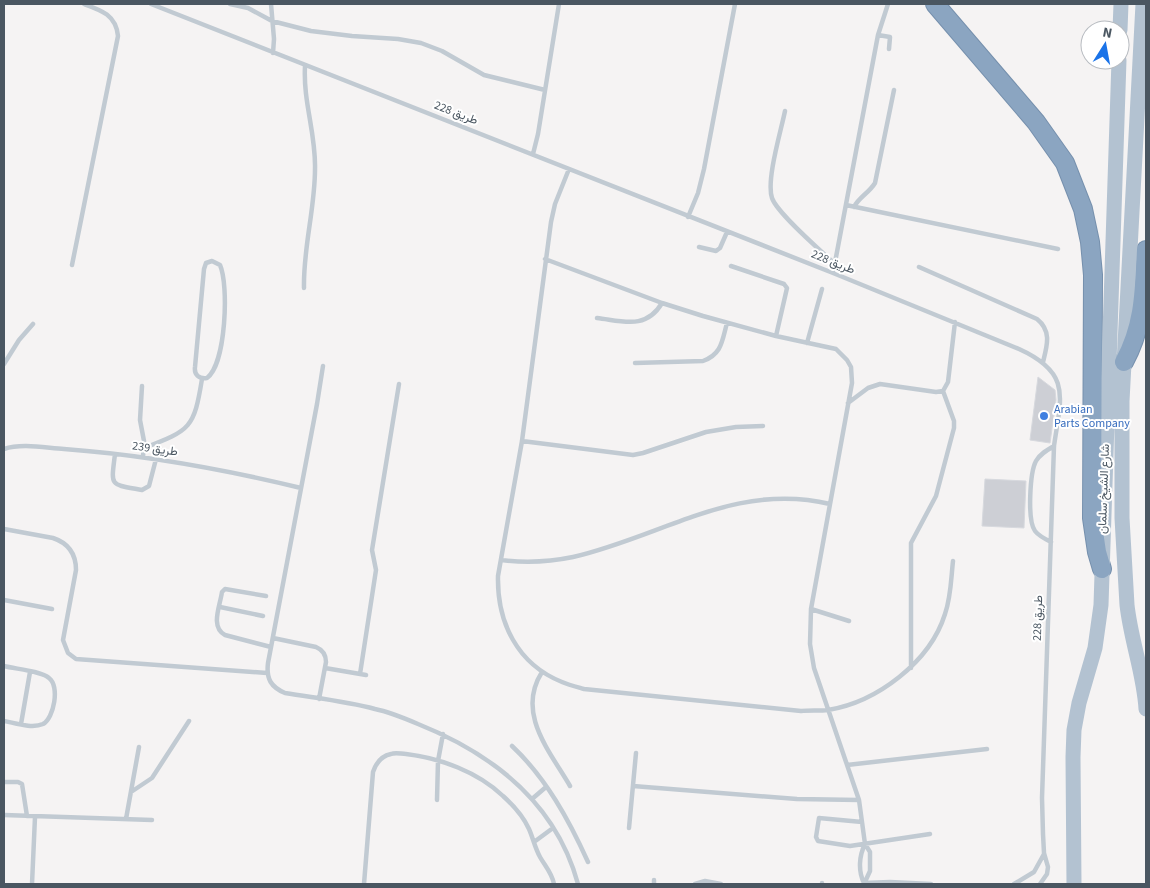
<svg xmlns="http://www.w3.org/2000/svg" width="1150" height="888" font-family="'Source Sans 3',Vazirmatn,sans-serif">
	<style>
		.building { fill: #cdcfd5; stroke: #d7d9de }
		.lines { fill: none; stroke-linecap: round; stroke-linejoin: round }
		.motorway-casing { stroke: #7690ad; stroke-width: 20 }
		.service { stroke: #c1cad2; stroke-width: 4.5 }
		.primary { stroke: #b3c2d1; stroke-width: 15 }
		.motorway { stroke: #8ba5c1; stroke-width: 18 }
		.shop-dot { fill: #3f7fe0; stroke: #fff; stroke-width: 2 }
		.labels { text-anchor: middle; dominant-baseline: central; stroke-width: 4; stroke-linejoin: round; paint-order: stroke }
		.street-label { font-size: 12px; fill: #4a5661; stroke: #fff }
		.shop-label { font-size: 12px; fill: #366cbe; stroke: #fff; text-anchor: start }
	</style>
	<rect width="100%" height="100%" fill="#f5f3f3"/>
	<path class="building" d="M 1038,377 L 1055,390 L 1056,400 L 1050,443 L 1030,440 Z
		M 985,479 L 1026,481 L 1024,528 L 982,526 Z"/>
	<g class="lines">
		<g class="motorway-casing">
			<path id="motorway" d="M 935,4 L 1036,122 L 1065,163 L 1083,209 L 1090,242 L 1093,275 L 1092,518 L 1097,552 L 1102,569
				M 1124,362 C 1144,325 1144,291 1146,250"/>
		</g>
		<path class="service" d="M 151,4 L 833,273 L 1019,349 C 1072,373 1061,397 1054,446 L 1042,798 L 1043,834 L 1044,853 L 1048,867 L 1047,874 L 1040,884
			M 230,4 L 248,8 L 272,21 L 311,31 L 352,36 L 398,39 L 421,43 L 442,51 L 484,75 L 545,90
			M 271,4 L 274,39 L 273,53
			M 878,35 L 890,37 L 889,49
			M 785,111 C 781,131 766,180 772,198 C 777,213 821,251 835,264
			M 533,154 L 538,134 L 559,4
			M 569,169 L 555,204 L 551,222 L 522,441 L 498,576 C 497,622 517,664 562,682 C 569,685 577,687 584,689 L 801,711 C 810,710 819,711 828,710 C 877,702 930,662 945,614 C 951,597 951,579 953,561
			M 846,205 L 1058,249
			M 854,207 C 859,197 869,193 875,183 L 894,90
			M 688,217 L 698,193 L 704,169 L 735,4
			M 699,247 L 716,251 L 720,248 L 727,232
			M 545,259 L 662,303 L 703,316 L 776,336 L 836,349 L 847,360 L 851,367 L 852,383 L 811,609 L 810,644 L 814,668 L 859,800 L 865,844 L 870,852 L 870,871 L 864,884
			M 212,261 L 220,265 C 229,285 226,364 207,378 C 199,379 194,375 195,367 L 204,269 L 206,263 Z
			M 72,265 L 118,36 C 116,15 101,10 84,4
			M 731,266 L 784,284 L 787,288 L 776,336
			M 919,267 L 1037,319 C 1052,331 1047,346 1043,362
			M 833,273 L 878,35 L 888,4
			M 304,288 C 303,248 315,209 315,169 C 316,133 303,103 305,66
			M 597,318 C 623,321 646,330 662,303
			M 807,343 L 822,289
			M 635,363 L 703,361 C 722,354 722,341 727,323
			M 4,364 L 19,340 L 33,324
			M 323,366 L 317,404 L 268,663 C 266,679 271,687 285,693 C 315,698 346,701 375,709 C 390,712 404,718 418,724 C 493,754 556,803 578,884
			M 142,386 L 140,420 L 144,441 L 143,457
			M 848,403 L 868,388 L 880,384 L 936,392 L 943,391 L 948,382 L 955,322
			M 522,441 L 633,455 L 643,453 L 706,432 L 736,427 L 763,426
			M 144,448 C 191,430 194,428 202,379
			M 4,449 C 22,443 46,448 64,449 C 145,455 223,469 301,488
			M 115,454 C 111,487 109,484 142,490 L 149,486 L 156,459
			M 4,529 L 53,538 C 68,543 76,554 76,570 L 63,640 L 68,653 L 76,659 L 267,673
			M 1051,542 C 1045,539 1038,535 1035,531 C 1027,520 1030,472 1036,461 C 1040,454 1047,450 1054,446
			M 501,560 C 525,563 549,562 573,557 C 661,537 736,481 830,504
			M 266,596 L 225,589 L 222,592 C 220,606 210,627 225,635 L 271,647
			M 4,600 L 52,609
			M 220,607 L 263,616
			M 811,609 L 849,621
			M 273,638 L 316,647 C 323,650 326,655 326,662 L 319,699
			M 4,666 C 15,669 41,671 49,678 C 60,686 54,718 43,724 C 32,729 15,723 4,721
			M 325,668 L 366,675
			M 911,668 L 911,543 L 936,496 L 954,428 L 954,421 L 943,391
			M 542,672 C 516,713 549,750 570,786
			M 360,674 L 376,570 L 372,550 L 399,384
			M 21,724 L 30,672
			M 512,746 C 546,778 569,820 588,862
			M 847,765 L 987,749
			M 4,782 L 18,782 L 22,784 L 27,816
			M 633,786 L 797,799 L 859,800
			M 131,792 L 152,778 L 189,721
			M 532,799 L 546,787
			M 437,800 L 438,761 L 443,734
			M 4,815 L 152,820
			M 126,819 L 139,747
			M 862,822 L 819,818 L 816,837 L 818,841 L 850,846 L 930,834
			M 629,828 L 636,753
			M 534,842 L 553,828
			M 864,883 L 890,882 L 931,884
			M 864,883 C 858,871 859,856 865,844
			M 32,884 L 35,817
			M 364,884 L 373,772 C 376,763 381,756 391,754 C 396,752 401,754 406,754 C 440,758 478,772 503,796 C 513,805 523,816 529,829 C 533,838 535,848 540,857 C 545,866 552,873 554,884
			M 654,884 L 654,880
			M 695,884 L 705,881 L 721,884
			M 822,884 L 822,883
			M 1014,884 L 1034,872 L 1044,854"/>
		<path class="primary" d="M 1143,4 L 1122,401 L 1122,518 L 1127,605 C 1131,641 1144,674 1146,709
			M 1120,30 L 1121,4
			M 1074,884 L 1073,757 L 1074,730 L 1079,703 L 1095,648 L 1101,605 L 1119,60"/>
		<use href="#motorway" class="motorway"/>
	</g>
	<circle class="shop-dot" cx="1044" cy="416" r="5"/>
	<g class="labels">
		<g class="street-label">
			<text transform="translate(456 113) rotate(21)">طريق 228</text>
			<text transform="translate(833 262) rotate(22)">طريق 228</text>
			<text transform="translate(155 449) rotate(8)">طريق 239</text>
			<text transform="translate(1104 489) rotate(-88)">شارع الشيخ سلمان</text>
			<text transform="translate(1038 618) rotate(-88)">طريق 228</text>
		</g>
		<g class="shop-label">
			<text x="1054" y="409">Arabian<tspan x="1054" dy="14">Parts Company</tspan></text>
		</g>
	</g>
	<rect width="1150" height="888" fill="none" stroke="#4a5661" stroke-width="10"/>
	<g transform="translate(1105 45) rotate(11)"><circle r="24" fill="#ffffff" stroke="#b7bbc0"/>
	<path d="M0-4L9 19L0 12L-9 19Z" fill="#1a73e8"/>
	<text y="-8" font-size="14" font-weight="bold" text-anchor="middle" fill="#4a5661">N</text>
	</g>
</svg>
